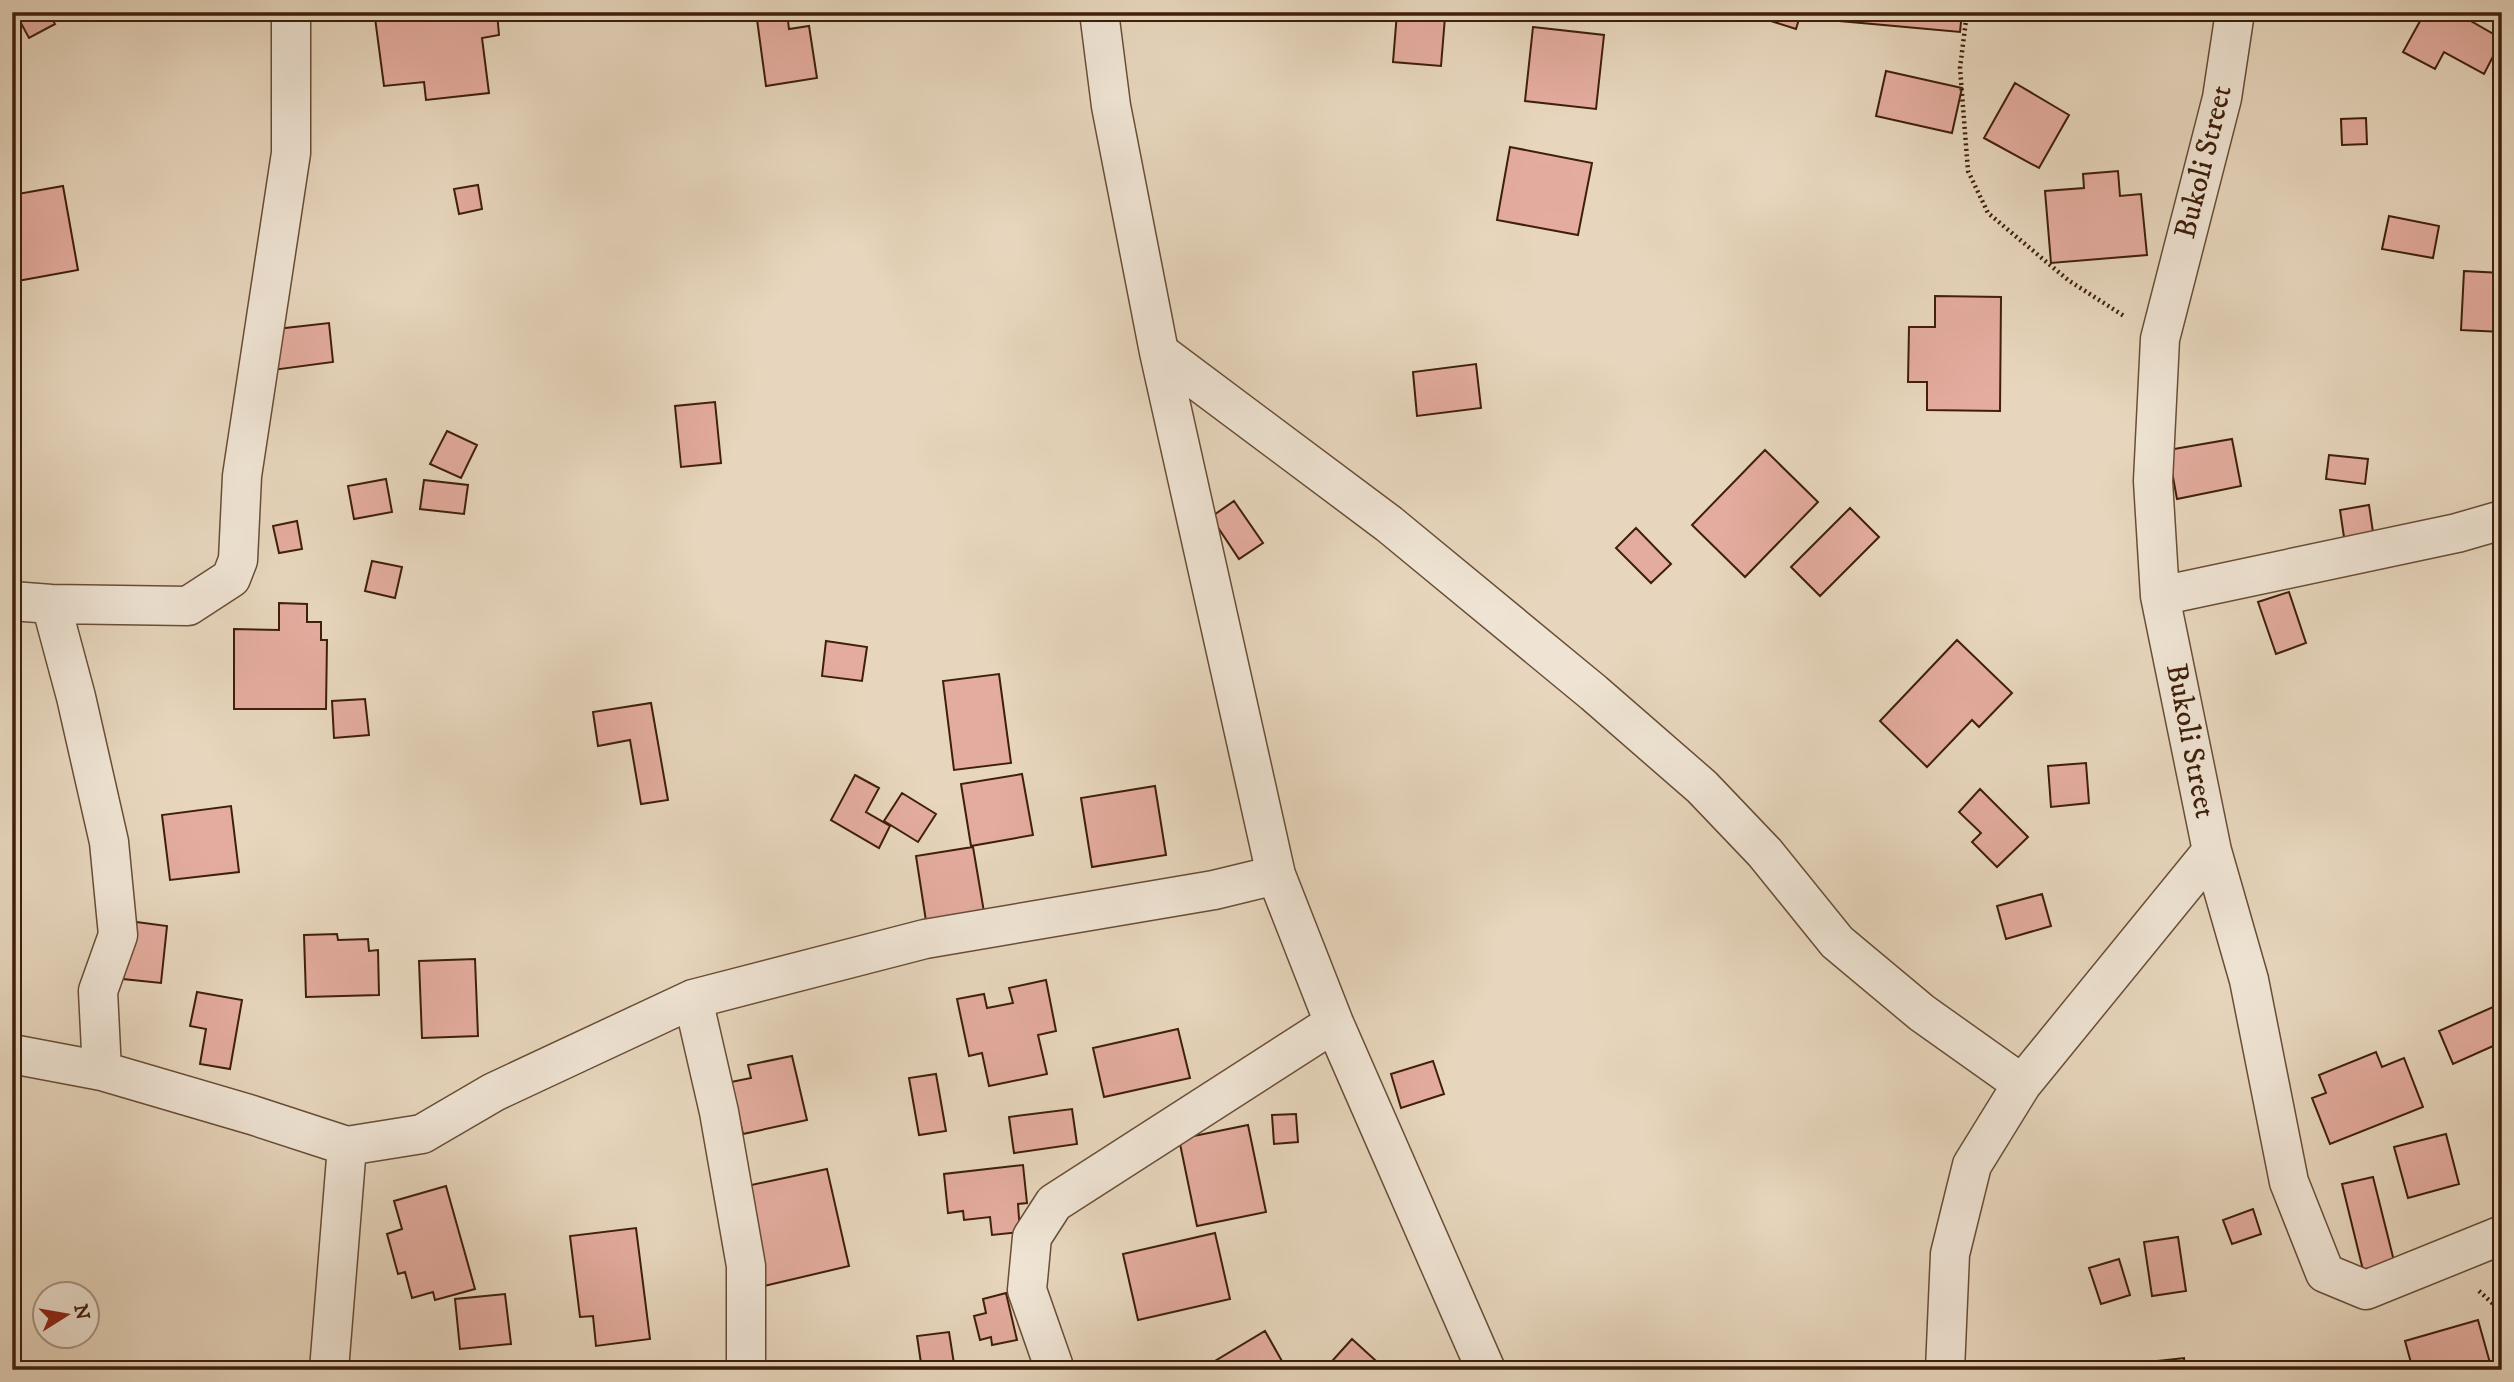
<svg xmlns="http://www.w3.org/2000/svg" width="2514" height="1382" font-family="'IM FELL DW Pica',serif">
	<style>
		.building { fill: #e4ac9f; stroke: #3f1f09; stroke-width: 2 }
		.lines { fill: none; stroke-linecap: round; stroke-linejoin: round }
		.minor-casing { stroke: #694d36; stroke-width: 41 }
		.path { stroke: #3f1f09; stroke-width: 4.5; stroke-dasharray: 2 3.5; stroke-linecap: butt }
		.minor { stroke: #efe4d4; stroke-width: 38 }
		.labels { text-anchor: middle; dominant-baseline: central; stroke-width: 6; stroke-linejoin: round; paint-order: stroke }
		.street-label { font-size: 30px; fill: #3f1f09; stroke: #efe4d4 }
	</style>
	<rect width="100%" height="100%" fill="#e7d6bd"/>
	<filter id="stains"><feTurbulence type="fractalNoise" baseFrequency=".00286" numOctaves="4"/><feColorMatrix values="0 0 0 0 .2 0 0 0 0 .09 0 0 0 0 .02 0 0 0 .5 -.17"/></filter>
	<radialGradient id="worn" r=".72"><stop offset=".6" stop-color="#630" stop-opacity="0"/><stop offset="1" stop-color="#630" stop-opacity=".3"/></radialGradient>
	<path class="building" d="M 15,12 L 48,12 L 55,24 L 29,38 Z
		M 387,12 L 497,12 L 499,35 L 482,38 L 489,93 L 426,100 L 424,82 L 384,86 L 375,18 L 387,17 Z
		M 756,12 L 787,12 L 789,29 L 809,26 L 817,78 L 766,86 Z
		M 1770,12 L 1786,12 L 1800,16 L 1796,29 L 1768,20 Z
		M 1841,12 L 1962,12 L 1960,32 L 1840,21 Z
		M 2425,12 L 2455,12 L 2502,39 L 2484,74 L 2444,52 L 2435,69 L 2403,52 Z
		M 1397,13 L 1445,17 L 1441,66 L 1393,62 Z
		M 1533,27 L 1604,35 L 1596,109 L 1525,101 Z
		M 1886,71 L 1962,88 L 1952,133 L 1876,116 Z
		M 2015,83 L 2069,115 L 2039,168 L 1984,138 Z
		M 2366,118 L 2367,144 L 2342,145 L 2341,119 Z
		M 1510,147 L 1592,163 L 1578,235 L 1497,220 Z
		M 2118,171 L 2120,196 L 2141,194 L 2147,255 L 2051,263 L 2045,191 L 2084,188 L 2083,174 Z
		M 478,185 L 482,209 L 459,214 L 454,189 Z
		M 63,186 L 78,270 L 12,282 L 12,195 Z
		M 2389,216 L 2439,226 L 2433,258 L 2382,249 Z
		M 2464,271 L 2502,273 L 2502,332 L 2461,330 Z
		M 1935,296 L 2001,297 L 2000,411 L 1927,410 L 1927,382 L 1908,382 L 1909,327 L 1935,327 Z
		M 329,323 L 333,362 L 273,370 L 268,330 Z
		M 1476,364 L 1481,408 L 1417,416 L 1413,372 Z
		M 715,402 L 721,463 L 681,467 L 675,406 Z
		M 447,431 L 477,445 L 461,478 L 430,464 Z
		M 2232,439 L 2241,486 L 2177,499 L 2168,450 Z
		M 1765,450 L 1818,502 L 1745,577 L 1692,525 Z
		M 2329,455 L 2368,459 L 2365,484 L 2326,479 Z
		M 386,479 L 392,512 L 354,519 L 348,486 Z
		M 424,480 L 468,485 L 464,514 L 420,509 Z
		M 1234,501 L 1263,543 L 1239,559 L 1211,517 Z
		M 2369,505 L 2374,539 L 2345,544 L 2340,510 Z
		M 1850,508 L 1879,537 L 1820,596 L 1791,567 Z
		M 297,521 L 302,549 L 279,553 L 273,526 Z
		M 1636,528 L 1671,564 L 1651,583 L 1616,548 Z
		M 372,561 L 402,567 L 395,598 L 365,591 Z
		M 2289,592 L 2306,643 L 2276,654 L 2258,602 Z
		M 279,603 L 307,604 L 307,622 L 321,622 L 321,640 L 327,640 L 326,709 L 234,709 L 234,629 L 279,630 Z
		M 1957,640 L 2012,693 L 1979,727 L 1972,720 L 1927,767 L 1880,721 Z
		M 826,641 L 867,647 L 862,681 L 822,676 Z
		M 999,674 L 1011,763 L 954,770 L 943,681 Z
		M 365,699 L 369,735 L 334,738 L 332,701 Z
		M 651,703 L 668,800 L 641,804 L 630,740 L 598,746 L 593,712 Z
		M 2086,763 L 2089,803 L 2051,807 L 2048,766 Z
		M 1022,774 L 1033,835 L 971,846 L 961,784 Z
		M 855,775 L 879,788 L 866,812 L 890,826 L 879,848 L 831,820 Z
		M 1155,786 L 1166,855 L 1092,867 L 1081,798 Z
		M 1980,789 L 2028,837 L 1997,867 L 1972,842 L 1981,833 L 1959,812 Z
		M 902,793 L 936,814 L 918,842 L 884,821 Z
		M 231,806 L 239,872 L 170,880 L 162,815 Z
		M 973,847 L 984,912 L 926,921 L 916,856 Z
		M 2042,894 L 2051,926 L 2006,939 L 1997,906 Z
		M 129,921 L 167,926 L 161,983 L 123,979 Z
		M 337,934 L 338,940 L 368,939 L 369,951 L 378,950 L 379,995 L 306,997 L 304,935 Z
		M 475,959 L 478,1036 L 422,1038 L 419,961 Z
		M 1046,980 L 1056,1031 L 1038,1035 L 1047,1074 L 989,1086 L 982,1053 L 969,1056 L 957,999 L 984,994 L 987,1008 L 1013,1003 L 1009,988 Z
		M 197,992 L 242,1000 L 230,1069 L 200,1064 L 206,1029 L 190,1026 Z
		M 2502,1003 L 2502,1042 L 2453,1064 L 2439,1031 Z
		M 1178,1029 L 1190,1078 L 1104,1097 L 1093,1048 Z
		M 2376,1052 L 2382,1067 L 2404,1058 L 2423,1107 L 2330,1144 L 2312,1098 L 2326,1093 L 2319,1075 Z
		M 792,1056 L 807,1120 L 743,1134 L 731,1082 L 751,1078 L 748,1065 Z
		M 1433,1061 L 1444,1094 L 1401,1108 L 1391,1074 Z
		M 936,1074 L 946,1131 L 919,1135 L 909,1078 Z
		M 1072,1109 L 1077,1144 L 1014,1153 L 1009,1117 Z
		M 1296,1114 L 1298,1142 L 1274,1144 L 1272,1115 Z
		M 1248,1125 L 1266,1212 L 1197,1226 L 1179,1139 Z
		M 2446,1134 L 2459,1184 L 2408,1198 L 2394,1147 Z
		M 1023,1165 L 1027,1203 L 1018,1204 L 1020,1232 L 992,1235 L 990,1217 L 964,1220 L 963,1211 L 948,1213 L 944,1174 Z
		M 827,1169 L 849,1266 L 764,1286 L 742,1187 Z
		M 2373,1177 L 2394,1261 L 2363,1270 L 2342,1184 Z
		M 446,1186 L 475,1289 L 435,1300 L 433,1292 L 412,1298 L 405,1272 L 398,1274 L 387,1234 L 402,1229 L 394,1201 Z
		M 2253,1209 L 2261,1234 L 2232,1244 L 2223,1220 Z
		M 636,1228 L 650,1339 L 596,1346 L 593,1316 L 580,1317 L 570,1236 Z
		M 1215,1233 L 1230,1299 L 1138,1320 L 1123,1254 Z
		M 2178,1237 L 2186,1291 L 2152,1296 L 2144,1242 Z
		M 2119,1259 L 2130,1295 L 2101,1304 L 2089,1268 Z
		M 1006,1293 L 1017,1340 L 992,1345 L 991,1337 L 980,1340 L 974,1316 L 986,1313 L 983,1299 Z
		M 505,1294 L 511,1344 L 460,1349 L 455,1299 Z
		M 2478,1320 L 2492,1370 L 2413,1370 L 2405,1341 Z
		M 1265,1331 L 1287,1370 L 1200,1370 Z
		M 949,1332 L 955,1370 L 922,1370 L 917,1336 Z
		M 1352,1339 L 1386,1370 L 1324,1370 Z
		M 2184,1358 L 2185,1370 L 2159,1370 L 2158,1361 Z"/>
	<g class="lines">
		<g class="minor-casing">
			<path id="minor" d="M 1099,12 L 1111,106 L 1159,352 L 1276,875 L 1334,1023 L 1486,1370
				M 2235,12 L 2222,98 L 2160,339 L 2153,481 L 2160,596 L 2212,851 L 2249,980 L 2289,1182 L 2325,1273 L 2366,1290 L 2502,1235
				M 1159,352 L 1389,524 L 1594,693 L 1702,787 L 1765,853 L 1837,942 L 1922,1013 L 2022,1084
				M 2160,596 L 2457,533 L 2502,520
				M 12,601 L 51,604 L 188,606 L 231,578 L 238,560 L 242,476 L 291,153 L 291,12
				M 51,604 L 76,697 L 109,842 L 118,935 L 98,991 L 102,1071
				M 693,999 L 719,1112 L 746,1266 L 746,1370
				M 12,1054 L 102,1071 L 252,1115 L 347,1146 L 422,1134 L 494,1092 L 693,999 L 925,939 L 1214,890 L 1276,875
				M 329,1370 L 347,1146
				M 1055,1370 L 1027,1290 L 1032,1237 L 1054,1203 L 1334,1023
				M 1945,1370 L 1950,1254 L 1972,1165 L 2022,1084 L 2212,851"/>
		</g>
		<path class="path" d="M 1967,12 L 1960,68 L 1968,171 L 1988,213 L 2068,280 L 2124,316
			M 2479,1291 L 2502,1312"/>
		<use href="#minor" class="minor"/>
	</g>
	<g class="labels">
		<g class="street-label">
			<text transform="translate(2204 162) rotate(-76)">Bukoli Street</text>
			<text transform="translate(2190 741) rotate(79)">Bukoli Street</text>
		</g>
	</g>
	<rect width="2514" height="1382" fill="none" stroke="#e7d6bd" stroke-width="42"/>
	<rect x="14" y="14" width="2486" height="1354" fill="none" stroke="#3f1f09" stroke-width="3.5"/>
	<rect x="21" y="21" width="2472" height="1340" fill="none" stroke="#3f1f09" stroke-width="2"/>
	<g transform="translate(66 1315) rotate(79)"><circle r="33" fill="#efe4d4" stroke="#a99583" stroke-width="2"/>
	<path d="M0-5L12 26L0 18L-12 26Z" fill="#8f2418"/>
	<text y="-10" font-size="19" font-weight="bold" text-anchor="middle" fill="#3f1f09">N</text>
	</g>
	<rect width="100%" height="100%" filter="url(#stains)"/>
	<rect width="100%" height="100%" fill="url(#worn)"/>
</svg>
